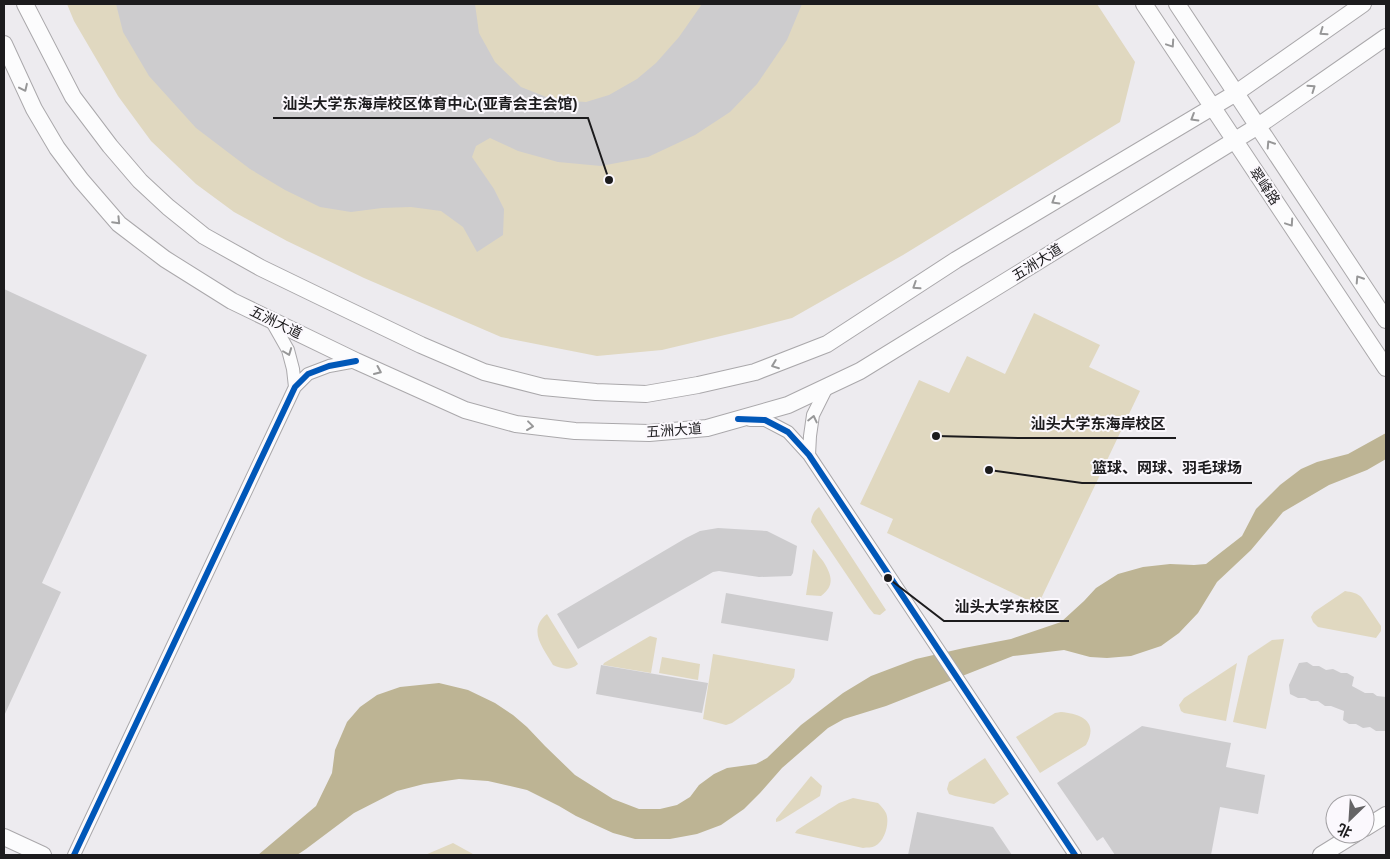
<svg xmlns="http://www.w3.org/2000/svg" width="1390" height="859" font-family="Arial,'Noto Sans SC',sans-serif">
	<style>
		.green { fill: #e0d8c0 }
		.water { fill: #bdb494 }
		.building { fill: #cdccce }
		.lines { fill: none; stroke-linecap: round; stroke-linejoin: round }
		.minor-casing { stroke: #aaa8ab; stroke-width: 14 }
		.major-casing { stroke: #aaa8ab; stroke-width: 18 }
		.minor { stroke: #fcfcfd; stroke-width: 12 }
		.major { stroke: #fcfcfd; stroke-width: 16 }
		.cycleway-casing { stroke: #fbf8fd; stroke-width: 9 }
		.cycleway { stroke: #0057b8; stroke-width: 6 }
		.oneway { stroke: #979798 }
		.labels { text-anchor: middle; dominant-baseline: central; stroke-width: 4; stroke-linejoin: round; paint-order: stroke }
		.street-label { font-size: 14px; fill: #1c1b1d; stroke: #fbf8fd }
		.leader { fill: none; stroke: #1c1b1d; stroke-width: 2 }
		.callout-dot { fill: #1c1b1d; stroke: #fbf8fd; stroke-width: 2 }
		.callout-label { font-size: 15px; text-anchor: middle; font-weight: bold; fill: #1c1b1d; stroke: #fbf8fd; stroke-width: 4; stroke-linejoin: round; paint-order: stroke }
	</style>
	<rect width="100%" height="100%" fill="#edebef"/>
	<path class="green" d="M 67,4 L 1097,4 L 1135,62 L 1120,122 L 903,255 L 792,318 L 750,329 L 662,350 L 597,356 L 501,337 L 364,278 L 287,241 L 234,212 L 196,184 L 151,141 L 118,96 L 74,21 Z
		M 1034,313 L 1100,345 L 1089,367 L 1140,391 L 1038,605 L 887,533 L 893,519 L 860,504 L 919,380 L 949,393 L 967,356 L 1005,374 Z
		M 819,507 L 886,610 L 880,615 L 874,614 L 869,608 L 811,522 C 812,515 814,511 819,507 Z
		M 813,549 C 817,552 819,557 823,561 C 831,574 836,585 821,596 L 806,595 Z
		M 1345,591 C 1351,592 1358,593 1362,598 L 1381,626 L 1381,631 L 1376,638 L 1318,627 L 1313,622 L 1311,617 L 1314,612 Z
		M 547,614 L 578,664 C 570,671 562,669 553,665 C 543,648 527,630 547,614 Z
		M 650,636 L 657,638 L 651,673 L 603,665 L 604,663 Z
		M 1284,639 L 1266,729 L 1233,722 L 1248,656 L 1272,640 Z
		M 713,654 L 795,669 L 794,677 L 790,683 L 732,723 L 726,725 L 703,719 Z
		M 662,657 L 700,664 L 698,680 L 659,673 Z
		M 1237,663 L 1226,721 L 1184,713 L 1181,711 L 1179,705 L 1184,698 Z
		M 1061,712 C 1082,714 1099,722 1086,745 L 1040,773 L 1016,737 L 1055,713 Z
		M 985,758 L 1009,794 L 994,804 L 955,796 L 949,794 L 947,789 L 949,782 Z
		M 811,776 L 822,786 L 820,796 L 780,821 L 776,822 L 776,819 Z
		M 853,798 L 878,803 C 881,806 884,809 886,813 C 890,822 885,841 875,846 C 872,848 867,847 863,848 L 795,833 L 797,830 L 839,803 Z
		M 453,843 L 473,854 L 473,855 L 425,855 Z"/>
	<path class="water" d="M 1386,433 L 1386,459 L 1367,470 L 1329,485 L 1283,512 L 1251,550 L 1217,582 L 1198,613 L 1179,633 L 1161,646 L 1131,656 L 1107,658 L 1090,657 L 1064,650 L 1013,656 L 886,706 L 844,719 L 828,728 L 782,768 L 760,793 L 744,809 L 721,825 L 697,834 L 670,839 L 635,839 L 613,833 L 576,816 L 559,806 L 527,790 L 488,781 L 459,779 L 424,784 L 397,791 L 354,813 L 306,849 L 297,855 L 258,855 L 316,806 L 332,773 L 335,750 L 347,722 L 360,707 L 377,695 L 400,687 L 439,683 L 468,690 L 495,703 L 513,715 L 527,727 L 545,746 L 575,775 L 613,799 L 639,809 L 660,809 L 677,805 L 690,797 L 699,785 L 714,774 L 727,768 L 756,764 L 767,758 L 801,725 L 843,693 L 871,676 L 916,659 L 964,648 L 1011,639 L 1061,622 L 1084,601 L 1096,588 L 1118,574 L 1143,567 L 1170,564 L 1194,565 L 1206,564 L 1242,536 L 1256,509 L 1280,485 L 1301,469 L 1317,462 L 1348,454 Z"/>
	<path class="building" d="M 116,4 L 475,4 L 479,33 L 495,62 L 521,87 L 554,100 L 586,102 L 609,95 L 637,79 L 656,63 L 679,37 L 702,4 L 802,4 L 787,40 L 757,84 L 730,112 L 695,135 L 648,157 L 601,166 L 558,162 L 518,151 L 490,138 L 476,146 L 472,157 L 494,189 L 504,209 L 503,235 L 477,252 L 463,227 L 441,211 L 411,207 L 382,208 L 351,212 L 320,207 L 285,190 L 250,169 L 196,128 L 149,76 L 123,32 Z
		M 4,289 L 147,355 L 42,583 L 61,592 L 4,716 Z
		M 718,528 L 767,531 L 797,546 L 793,573 L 791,576 L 759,577 L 719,571 L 713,572 L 578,649 L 557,614 L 686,538 L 700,531 Z
		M 726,593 L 833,612 L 828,641 L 721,623 Z
		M 1307,662 L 1313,666 L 1319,666 L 1326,670 L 1333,669 L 1341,673 L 1347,673 L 1354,677 L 1352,686 L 1365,693 L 1373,693 L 1377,696 L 1386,697 L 1386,731 L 1376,731 L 1370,727 L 1363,728 L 1356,724 L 1349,724 L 1343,720 L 1344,711 L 1331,706 L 1325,706 L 1318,701 L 1311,701 L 1305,698 L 1298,698 L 1290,694 L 1289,685 L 1299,663 Z
		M 601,665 L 708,683 L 702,713 L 596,694 Z
		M 1142,726 L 1231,743 L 1226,767 L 1265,775 L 1258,814 L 1220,807 L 1211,855 L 1115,855 L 1103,837 L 1097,841 L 1057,783 Z
		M 917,812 L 993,827 L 1012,855 L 908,855 Z"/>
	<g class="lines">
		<g class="minor-casing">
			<path id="minor" d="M 271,320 L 288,350 L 293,369 L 295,387
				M 750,420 L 765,420 L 788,432 L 809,455 L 1075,855
				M 809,455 L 810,436 L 813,415 L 827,387
				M 74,855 L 295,387 L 308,374 L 329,366 L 356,361"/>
		</g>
		<g class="major-casing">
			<path id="major" d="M 25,4 L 73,97 L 110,146 L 140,181 L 168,207 L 204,236 L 261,268 L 323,298 L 421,345 L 484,372 L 543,387 L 596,392 L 646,394 L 698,385 L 755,372 L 827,344 L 956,260 L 1236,93 L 1363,4
				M 1144,4 L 1386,368
				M 1177,4 L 1386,320
				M 4,44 L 34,109 L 57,148 L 81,180 L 119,224 L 165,259 L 232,301 L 356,361 L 465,410 L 516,424 L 575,431 L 649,433 L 707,428 L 788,405 L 860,371 L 1258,126 L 1386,37
				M 1365,828 L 1386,815
				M 4,837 L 43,855
				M 1321,855 L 1355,834"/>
		</g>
		<use href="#minor" class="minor"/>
		<use href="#major" class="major"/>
		<g class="cycleway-casing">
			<path id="cycleway" d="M 738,419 L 765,420 L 788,432 L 809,455 L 1075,855
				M 74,855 L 295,387 L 308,374 L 329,366 L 356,361"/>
		</g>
		<use href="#cycleway" class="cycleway"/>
	</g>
	<defs><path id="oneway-chevron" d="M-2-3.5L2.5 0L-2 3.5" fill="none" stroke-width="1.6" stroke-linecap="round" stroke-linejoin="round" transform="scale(1.25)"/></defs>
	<g class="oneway">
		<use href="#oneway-chevron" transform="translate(1323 32) rotate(145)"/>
		<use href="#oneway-chevron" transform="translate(1171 44) rotate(56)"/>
		<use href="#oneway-chevron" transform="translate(24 88) rotate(65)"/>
		<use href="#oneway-chevron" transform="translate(1312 88) rotate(-35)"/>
		<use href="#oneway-chevron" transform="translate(1194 118) rotate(149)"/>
		<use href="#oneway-chevron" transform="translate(1270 144) rotate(-123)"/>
		<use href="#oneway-chevron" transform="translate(1055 201) rotate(149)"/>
		<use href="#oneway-chevron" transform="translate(117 221) rotate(46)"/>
		<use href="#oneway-chevron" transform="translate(1290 223) rotate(56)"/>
		<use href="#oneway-chevron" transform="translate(1359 279) rotate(-123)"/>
		<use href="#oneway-chevron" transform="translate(916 286) rotate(147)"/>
		<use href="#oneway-chevron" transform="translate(288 352) rotate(69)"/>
		<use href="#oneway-chevron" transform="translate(775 365) rotate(159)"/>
		<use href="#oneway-chevron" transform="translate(378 371) rotate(24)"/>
		<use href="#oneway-chevron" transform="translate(813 419) rotate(-77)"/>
		<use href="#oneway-chevron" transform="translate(530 426) rotate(7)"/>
	</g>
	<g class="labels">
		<g class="street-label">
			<text transform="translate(1265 186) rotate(56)">翠峰路</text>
			<text transform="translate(1037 262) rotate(-32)">五洲大道</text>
			<text transform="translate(276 322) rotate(26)">五洲大道</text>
			<text transform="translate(674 430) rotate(-4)">五洲大道</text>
		</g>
	</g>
	<path class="leader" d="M609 180L588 118H273M936 436L1021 438H1176M989 470L1082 483H1252M888 578L944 621H1069"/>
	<g class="callout-dot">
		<circle cx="609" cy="180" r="5"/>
		<circle cx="936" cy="436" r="5"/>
		<circle cx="989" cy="470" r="5"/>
		<circle cx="888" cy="578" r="5"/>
	</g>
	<g class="callout-label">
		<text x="430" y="109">汕头大学东海岸校区体育中心(亚青会主会馆)</text>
		<text x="1098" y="429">汕头大学东海岸校区</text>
		<text x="1167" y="473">篮球、网球、羽毛球场</text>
		<text x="1007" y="612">汕头大学东校区</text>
	</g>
	<rect width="1390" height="859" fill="none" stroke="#1c1b1d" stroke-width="10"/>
	<g transform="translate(1350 819) rotate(205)"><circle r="24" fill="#fbf8fd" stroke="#a2a0a3"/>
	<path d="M0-4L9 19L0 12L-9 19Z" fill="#656466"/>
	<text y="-8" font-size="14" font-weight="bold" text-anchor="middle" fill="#1c1b1d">北</text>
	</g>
</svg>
